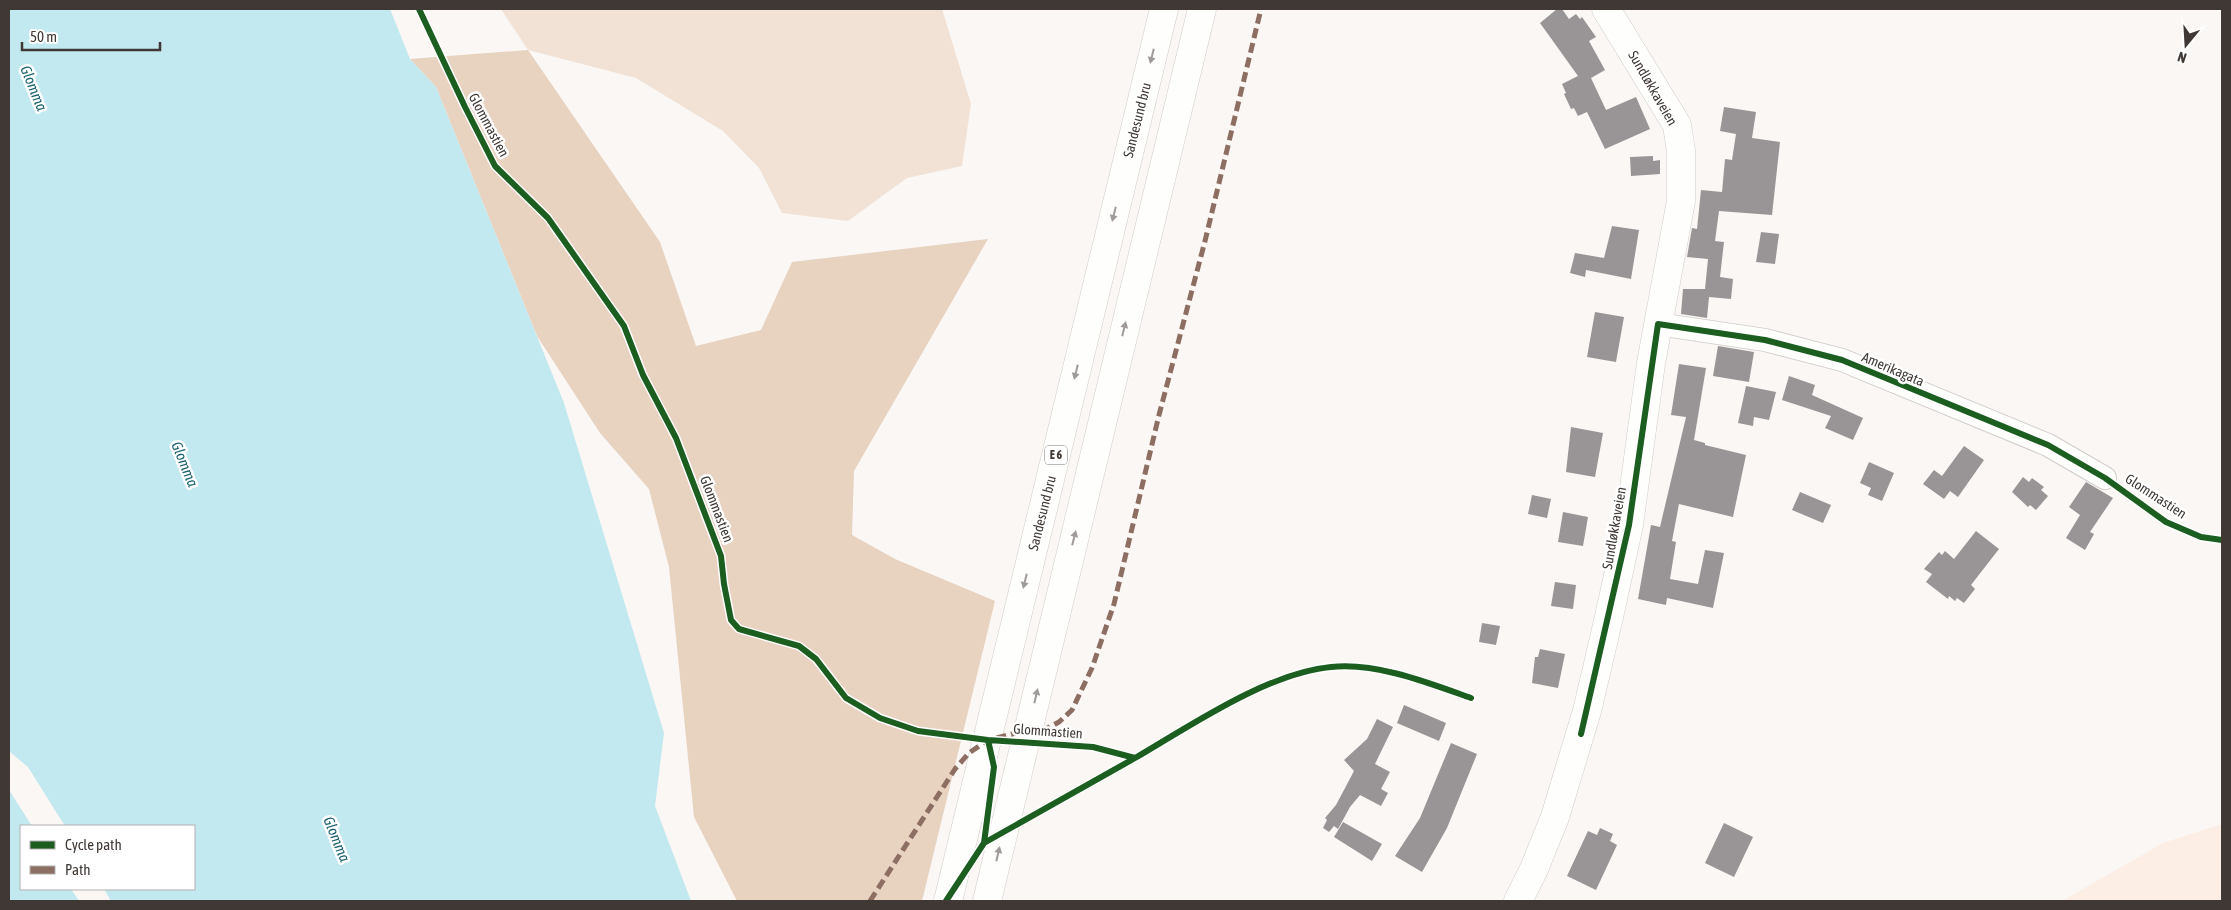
<svg xmlns="http://www.w3.org/2000/svg" width="2231" height="910" font-family="'Asap Condensed',sans-serif">
	<style>
		.built { fill: #fceee4 }
		.green { fill: #f2e2d6 }
		.forest { fill: #e8d2c0 }
		.water { fill: #c2e8f0; fill-rule: evenodd }
		.pier { fill: #faf7f4 }
		.building { fill: #999596 }
		.lines { fill: none; stroke-linecap: round; stroke-linejoin: round }
		.street-casing { stroke: #d1cdca; stroke-width: 24 }
		.secondary-casing { stroke: #d1cdca; stroke-width: 29 }
		.highway-casing { stroke: #d1cdca; stroke-width: 29 }
		.street { stroke: #fefefd; stroke-width: 22 }
		.secondary { stroke: #fefefd; stroke-width: 28 }
		.highway { stroke: #fefefd; stroke-width: 28 }
		.quiet { stroke: #8d6e63; stroke-width: 5; stroke-dasharray: 10 5; stroke-linecap: butt }
		.cycleway-casing { stroke: #fff; stroke-width: 9 }
		.cycleway { stroke: #1b5e20; stroke-width: 6 }
		.oneway { fill: #9e9b98 }
		.labels { text-anchor: middle; dominant-baseline: central; stroke-width: 5; stroke-linejoin: round; paint-order: stroke }
		.shield { fill: #fff; stroke: #797471; stroke-width: 1 }
		.shield-label { font-size: 12px; font-weight: bold; fill: #3f3834 }
		.street-label { font-size: 14px; fill: #3f3834; stroke: #fff }
		.water-label { font-size: 15px; font-style: italic; fill: #19616f; stroke: #fff }
	</style>
	<rect width="100%" height="100%" fill="#faf7f4"/>
	<path class="built" d="M 2222,824 L 2222,901 L 2062,901 L 2163,843 Z"/>
	<path class="green" d="M 501,9 L 942,9 L 971,104 L 962,166 L 907,178 L 848,221 L 782,213 L 759,168 L 723,131 L 636,78 L 528,50 Z"/>
	<path class="forest" d="M 528,50 L 660,242 L 696,346 L 761,330 L 792,262 L 988,239 L 854,471 L 852,535 L 895,559 L 995,601 L 922,901 L 737,901 L 694,817 L 669,567 L 649,489 L 600,433 L 537,336 L 436,87 L 410,59 Z"/>
	<path class="water" d="M 9,9 L 390,9 L 410,59 L 436,87 L 564,403 L 664,733 L 655,806 L 691,901 L 9,901 ZM 21,826 L 194,826 L 194,889 L 21,889 Z"/>
	<path class="pier" d="M 9,751 L 28,767 L 65,826 L 32,826 L 9,790 Z
		M 71,889 L 104,889 L 111,901 L 79,901 Z"/>
	<path class="building" d="M 1557,9 L 1562,9 L 1569,19 L 1576,14 L 1580,19 L 1582,17 L 1596,37 L 1589,41 L 1605,70 L 1591,78 L 1606,110 L 1636,97 L 1650,129 L 1605,149 L 1587,112 L 1578,116 L 1574,108 L 1571,109 L 1564,94 L 1566,93 L 1562,84 L 1578,76 L 1540,23 Z
		M 1724,107 L 1756,112 L 1752,138 L 1780,142 L 1772,215 L 1719,211 L 1715,241 L 1724,242 L 1720,277 L 1733,279 L 1731,299 L 1709,297 L 1707,318 L 1681,314 L 1683,289 L 1705,289 L 1708,259 L 1687,257 L 1692,228 L 1697,229 L 1701,190 L 1722,192 L 1725,159 L 1732,160 L 1736,134 L 1720,131 Z
		M 1653,156 L 1653,161 L 1660,160 L 1660,174 L 1631,176 L 1630,157 Z
		M 1612,226 L 1639,230 L 1631,279 L 1586,270 L 1585,277 L 1570,273 L 1575,253 L 1604,258 Z
		M 1761,232 L 1779,234 L 1775,264 L 1756,262 Z
		M 1595,312 L 1624,317 L 1616,362 L 1587,357 Z
		M 1718,346 L 1754,352 L 1749,382 L 1713,376 Z
		M 1679,364 L 1706,368 L 1694,440 L 1705,443 L 1705,445 L 1746,455 L 1733,517 L 1679,504 L 1672,541 L 1676,542 L 1670,579 L 1698,584 L 1705,550 L 1724,553 L 1713,608 L 1667,598 L 1666,605 L 1638,599 L 1651,525 L 1660,527 L 1686,417 L 1671,415 Z
		M 1789,376 L 1815,385 L 1812,395 L 1863,418 L 1853,440 L 1825,428 L 1831,416 L 1782,400 Z
		M 1746,386 L 1776,392 L 1769,420 L 1754,417 L 1753,426 L 1738,423 Z
		M 1571,427 L 1603,433 L 1595,477 L 1566,472 Z
		M 1964,446 L 1984,460 L 1958,497 L 1950,491 L 1944,499 L 1923,484 L 1934,470 L 1942,476 Z
		M 1869,462 L 1894,473 L 1882,501 L 1868,495 L 1871,488 L 1860,483 Z
		M 2023,477 L 2029,482 L 2032,478 L 2044,487 L 2041,490 L 2048,496 L 2036,510 L 2030,505 L 2028,507 L 2012,492 Z
		M 2086,482 L 2113,498 L 2090,532 L 2094,534 L 2085,550 L 2066,538 L 2080,515 L 2069,507 Z
		M 1800,492 L 1831,505 L 1823,523 L 1792,510 Z
		M 1532,495 L 1551,499 L 1547,518 L 1528,514 Z
		M 1563,512 L 1588,517 L 1583,546 L 1558,542 Z
		M 1976,531 L 1999,549 L 1971,585 L 1975,589 L 1964,603 L 1957,598 L 1955,601 L 1949,596 L 1948,599 L 1926,582 L 1932,574 L 1924,569 L 1939,552 L 1942,555 L 1945,551 L 1954,559 Z
		M 1555,582 L 1576,585 L 1573,609 L 1551,606 Z
		M 1482,623 L 1500,626 L 1496,645 L 1479,642 Z
		M 1540,649 L 1565,654 L 1558,688 L 1532,683 L 1535,657 L 1538,657 Z
		M 1404,705 L 1446,723 L 1439,741 L 1397,723 Z
		M 1377,719 L 1393,727 L 1375,764 L 1390,772 L 1381,789 L 1388,793 L 1381,806 L 1360,795 L 1350,807 L 1338,829 L 1334,826 L 1329,832 L 1323,828 L 1327,820 L 1325,818 L 1336,805 L 1354,771 L 1344,760 L 1367,739 Z
		M 1451,743 L 1477,754 L 1447,828 L 1422,872 L 1395,856 L 1420,818 Z
		M 1343,822 L 1382,844 L 1372,861 L 1334,837 Z
		M 1724,823 L 1753,837 L 1734,877 L 1705,863 Z
		M 1600,828 L 1613,834 L 1610,841 L 1617,845 L 1596,890 L 1567,876 L 1588,831 L 1597,835 Z"/>
	<g class="lines">
		<g class="street-casing">
			<path id="street" d="M 1658,324 L 1765,340 L 1842,360 L 2048,445 L 2105,478"/>
		</g>
		<g class="secondary-casing">
			<path id="secondary" d="M 1518,901 L 1534,869 L 1555,817 L 1587,711 L 1609,617 L 1629,525 L 1651,363 L 1681,201 L 1681,151 L 1677,125 L 1606,9"/>
		</g>
		<g class="highway-casing">
			<path id="highway" d="M 948,901 L 1164,9
				M 987,901 L 1202,9"/>
		</g>
		<use href="#street" class="street"/>
		<use href="#secondary" class="secondary"/>
		<use href="#highway" class="highway"/>
		<path class="quiet" d="M 870,901 L 955,769 L 969,753 L 988,740 L 1016,733 L 1046,729 L 1059,722 L 1072,710 L 1092,668 L 1114,604 L 1159,415 L 1205,241 L 1261,9"/>
		<g class="cycleway-casing">
			<path id="cycleway" d="M 419,9 L 465,107 L 495,166 L 548,218 L 624,326 L 643,375 L 676,438 L 721,556 L 724,584 L 731,620 L 739,629 L 799,646 L 816,659 L 846,698 L 880,718 L 918,731 L 988,740 L 1093,747 L 1135,758 C 1190,726 1267,673 1331,667 C 1376,662 1429,683 1471,698
				M 1581,734 L 1629,525 L 1658,324 L 1765,340 L 1842,360 L 2048,445 L 2105,478 L 2166,522 L 2201,537 L 2222,540
				M 984,843 L 1135,758
				M 946,901 L 984,843 L 994,767 L 988,740"/>
		</g>
		<use href="#cycleway" class="cycleway"/>
	</g>
	<defs><path id="oneway-solid" d="M-6-.8H1V-3.2L6.5 0L1 3.2V.8H-6Z" transform="scale(1.25)"/></defs>
	<g class="oneway">
		<use href="#oneway-solid" transform="translate(1152 56) rotate(104)"/>
		<use href="#oneway-solid" transform="translate(1114 214) rotate(104)"/>
		<use href="#oneway-solid" transform="translate(1124 329) rotate(-76)"/>
		<use href="#oneway-solid" transform="translate(1076 372) rotate(104)"/>
		<use href="#oneway-solid" transform="translate(1074 538) rotate(-76)"/>
		<use href="#oneway-solid" transform="translate(1025 581) rotate(104)"/>
		<use href="#oneway-solid" transform="translate(1036 696) rotate(-77)"/>
		<use href="#oneway-solid" transform="translate(998 854) rotate(-77)"/>
	</g>
	<g class="labels">
		<rect class="shield" x="1045" y="445.5" width="22" height="19" rx="4"/>
		<g class="shield-label">
			<text x="1056" y="455">E 6</text>
		</g>
		<g class="street-label">
			<text transform="translate(1653 88) rotate(60)">Sundløkkaveien</text>
			<text transform="translate(1137 120) rotate(-76)">Sandesund bru</text>
			<text transform="translate(489 125) rotate(62)">Glommastien</text>
			<text transform="translate(1893 369) rotate(23)">Amerikagata</text>
			<text transform="translate(2156 496) rotate(33)">Glommastien</text>
			<text transform="translate(717 509) rotate(69)">Glommastien</text>
			<text transform="translate(1042 513) rotate(-76)">Sandesund bru</text>
			<text transform="translate(1614 528) rotate(-80)">Sundløkkaveien</text>
			<text transform="translate(1048 731) rotate(4)">Glommastien</text>
		</g>
		<g class="water-label">
			<text transform="translate(34 88) rotate(68)">Glomma</text>
			<text transform="translate(185 464) rotate(68)">Glomma</text>
			<text transform="translate(337 839) rotate(68)">Glomma</text>
		</g>
	</g>
	<rect width="2231" height="910" fill="none" stroke="#3f3834" stroke-width="20"/>
	<rect x="20" y="825" width="175" height="65" fill="#ffffff" stroke="#b2afae"/>
	<rect x="30" y="841" width="25" height="8" fill="#1b5e20" stroke="#b2afae"/>
	<text x="65" y="850" font-size="15" fill="#3f3834">Cycle path</text>
	<rect x="30" y="866" width="25" height="8" fill="#8d6e63" stroke="#b2afae"/>
	<text x="65" y="875" font-size="15" fill="#3f3834">Path</text>
	<g transform="translate(2186 45) rotate(198)" stroke="#ffffff" stroke-width="4" paint-order="stroke">
	<path d="M0-4L9 19L0 12L-9 19Z" fill="#3f3834"/>
	<text y="-8" font-size="14" font-weight="bold" text-anchor="middle" fill="#3f3834">N</text>
	</g>
	<path d="M22 42v8h138v-8" fill="none" stroke="#3f3834" stroke-width="2.5"/>
	<text x="30" y="42" font-size="15" fill="#3f3834" stroke="#ffffff" stroke-width="4" paint-order="stroke">50 m</text>
</svg>
